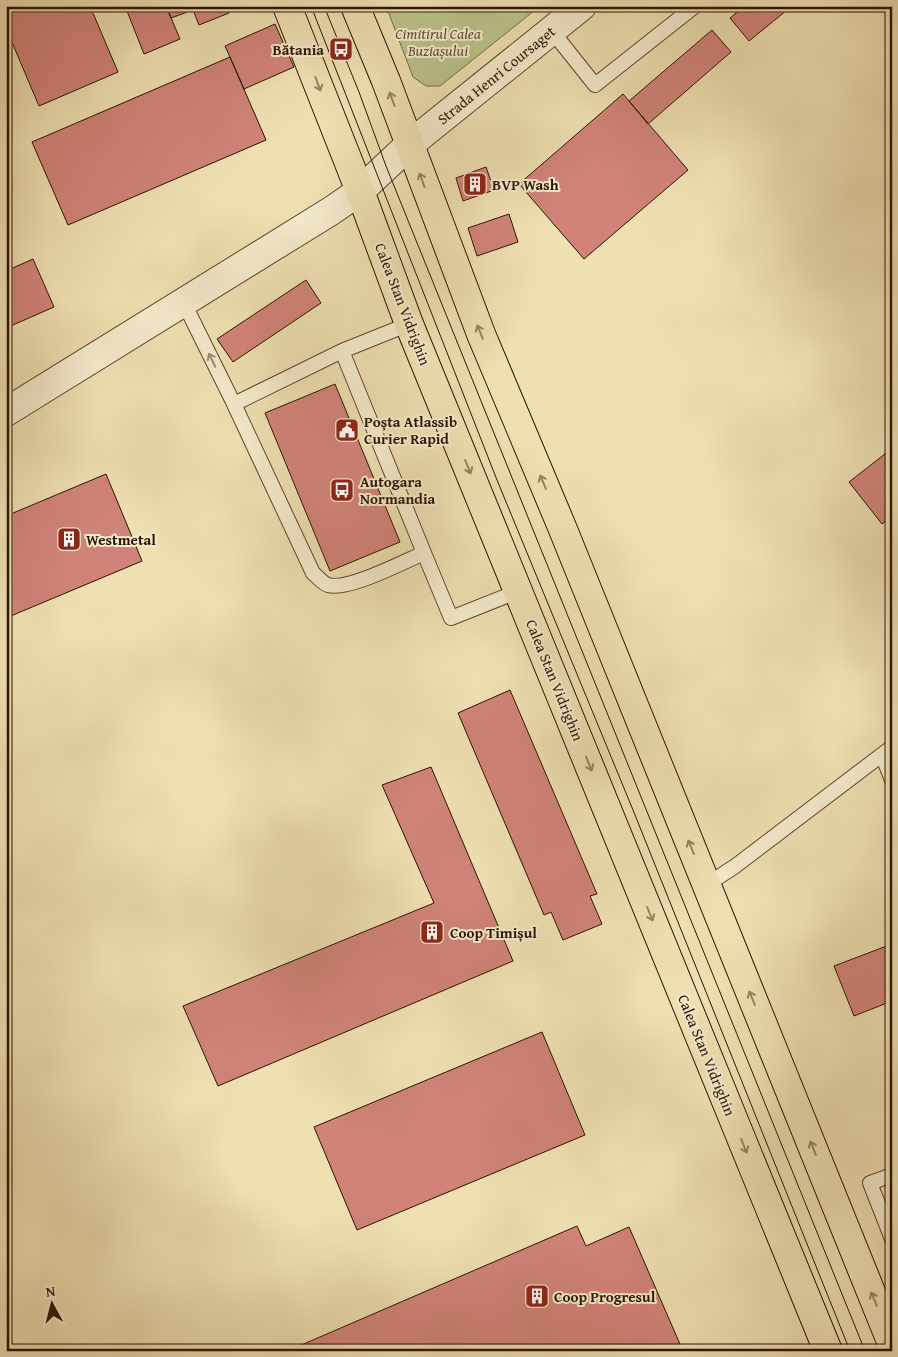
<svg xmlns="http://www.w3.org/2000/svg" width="898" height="1357" font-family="'Gentium Book Plus',serif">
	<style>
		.green { fill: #bbc28a; stroke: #746a45 }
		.building { fill: #d18379; stroke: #2c1300 }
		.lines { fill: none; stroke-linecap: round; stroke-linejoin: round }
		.service-casing { stroke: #5d462c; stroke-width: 16 }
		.tertiary-casing { stroke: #5d462c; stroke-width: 30 }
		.primary-casing { stroke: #2c1300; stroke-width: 30 }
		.service { stroke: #f5ebcd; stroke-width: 14 }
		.tertiary { stroke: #f5ebcd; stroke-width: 28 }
		.primary { stroke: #efe0b2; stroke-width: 28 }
		.tram { stroke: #2c1300; stroke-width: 1 }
		.oneway { stroke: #978462 }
		.oneway2 { stroke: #9b8a71 }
		.labels { text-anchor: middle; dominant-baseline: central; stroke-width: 4; stroke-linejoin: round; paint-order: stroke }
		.park-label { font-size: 15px; font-style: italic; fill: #5e5030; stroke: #f5ebcd }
		.poi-label { font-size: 15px; font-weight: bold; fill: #2c1300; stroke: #f5ebcd; text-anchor: start }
		.street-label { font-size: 15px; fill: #2c1300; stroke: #f5ebcd }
	</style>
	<rect width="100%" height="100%" fill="#efe0b2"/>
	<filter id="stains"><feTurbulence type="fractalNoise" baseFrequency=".004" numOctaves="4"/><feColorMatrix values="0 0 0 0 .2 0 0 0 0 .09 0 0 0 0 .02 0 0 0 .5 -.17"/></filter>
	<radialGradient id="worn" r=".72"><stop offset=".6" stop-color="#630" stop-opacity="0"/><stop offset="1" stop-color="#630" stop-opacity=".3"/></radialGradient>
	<path class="green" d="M 386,6 L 540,6 L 440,86 L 426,86 L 413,77 Z"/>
	<path class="building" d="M 6,6 L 90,6 L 118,72 L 39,106 L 6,28 Z
		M 125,6 L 166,6 L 180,39 L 144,54 Z
		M 166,6 L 226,6 L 229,13 L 199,25 L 193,10 L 171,18 Z
		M 745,6 L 792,6 L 749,41 L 730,18 Z
		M 275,24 L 294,67 L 244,89 L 225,46 Z
		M 712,30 L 731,52 L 648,124 L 629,101 Z
		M 230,57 L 266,140 L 68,225 L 32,142 Z
		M 623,94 L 688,170 L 584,259 L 519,184 Z
		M 486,167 L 494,190 L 463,201 L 456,178 Z
		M 509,214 L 518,242 L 477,256 L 468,228 Z
		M 33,259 L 54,307 L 6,328 L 6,271 Z
		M 306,280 L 321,303 L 233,362 L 217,339 Z
		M 335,384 L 400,542 L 330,571 L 265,413 Z
		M 890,450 L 892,452 L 892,516 L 882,524 L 849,482 Z
		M 106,474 L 142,561 L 6,618 L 6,516 Z
		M 510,690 L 597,894 L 590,896 L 602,924 L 563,940 L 551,912 L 544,915 L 458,713 Z
		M 431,767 L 513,961 L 218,1086 L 183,1006 L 434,903 L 382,785 Z
		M 892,944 L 892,1001 L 854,1016 L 834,966 Z
		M 542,1032 L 585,1135 L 357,1230 L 314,1127 Z
		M 577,1226 L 586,1246 L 629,1227 L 683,1351 L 301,1351 L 299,1346 Z"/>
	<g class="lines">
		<g class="service-casing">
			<path id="service" d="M 552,31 L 595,85 L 695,6
				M 184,303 L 234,404 L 313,573 C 318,577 322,583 328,585 C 348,591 403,562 424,553 L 342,351
				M 234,404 L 342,351 L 409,324
				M 424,553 L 451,618 L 519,591
				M 882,755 L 892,780
				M 706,885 L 734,867 L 892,747
				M 892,1175 L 870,1183 L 892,1239"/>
		</g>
		<g class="tertiary-casing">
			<path id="tertiary" d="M 6,412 L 331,211 L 360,191 L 409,145 L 582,6"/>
		</g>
		<g class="primary-casing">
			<path id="primary" d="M 287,6 L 360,191 L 409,324 L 828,1351
				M 355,6 L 386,81 L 481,334 L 562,527 L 892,1344"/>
		</g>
		<use href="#service" class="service"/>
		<use href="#tertiary" class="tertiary"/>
		<use href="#primary" class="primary"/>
		<path class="tram" d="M 311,6 L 497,480 L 633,810 L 850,1351
			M 324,6 L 359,92 L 386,166 L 865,1351"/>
	</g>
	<defs><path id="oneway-shaft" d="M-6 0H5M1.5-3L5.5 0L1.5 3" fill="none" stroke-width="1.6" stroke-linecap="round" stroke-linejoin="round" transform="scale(1.25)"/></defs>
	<g class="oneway">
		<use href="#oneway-shaft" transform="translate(318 84) rotate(69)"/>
		<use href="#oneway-shaft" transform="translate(392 99) rotate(-110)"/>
		<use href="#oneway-shaft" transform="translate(422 180) rotate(-110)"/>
		<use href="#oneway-shaft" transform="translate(480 332) rotate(-112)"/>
		<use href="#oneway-shaft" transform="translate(468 467) rotate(68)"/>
		<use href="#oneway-shaft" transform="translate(543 482) rotate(-113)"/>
		<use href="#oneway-shaft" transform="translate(589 764) rotate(68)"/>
		<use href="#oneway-shaft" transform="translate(691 847) rotate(-112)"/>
		<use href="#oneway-shaft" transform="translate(650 914) rotate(68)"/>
		<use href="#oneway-shaft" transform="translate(752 998) rotate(-112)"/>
		<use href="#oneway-shaft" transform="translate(744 1146) rotate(68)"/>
		<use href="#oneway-shaft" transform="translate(813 1148) rotate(-112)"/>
		<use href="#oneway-shaft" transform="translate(874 1299) rotate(-112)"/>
	</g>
	<use class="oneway2" href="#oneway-shaft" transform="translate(212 360) rotate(-116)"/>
	<defs>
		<g id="bus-square" transform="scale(1.25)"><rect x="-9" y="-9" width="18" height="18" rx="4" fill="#8f2418" stroke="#f5ebcd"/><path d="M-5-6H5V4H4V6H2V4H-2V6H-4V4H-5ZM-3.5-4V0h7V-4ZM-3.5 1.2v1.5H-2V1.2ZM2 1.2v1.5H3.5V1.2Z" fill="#fff"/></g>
		<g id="building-square" transform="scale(1.25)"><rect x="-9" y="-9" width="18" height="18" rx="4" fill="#8f2418" stroke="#f5ebcd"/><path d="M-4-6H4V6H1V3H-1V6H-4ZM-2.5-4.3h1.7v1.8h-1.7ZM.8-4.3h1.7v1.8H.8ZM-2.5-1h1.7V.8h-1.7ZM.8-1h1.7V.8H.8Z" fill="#fff"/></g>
		<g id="civic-square" transform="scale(1.25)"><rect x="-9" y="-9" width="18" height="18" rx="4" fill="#8f2418" stroke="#f5ebcd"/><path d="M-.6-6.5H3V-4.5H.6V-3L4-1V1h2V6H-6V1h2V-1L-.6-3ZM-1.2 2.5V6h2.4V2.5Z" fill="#fff"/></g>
	</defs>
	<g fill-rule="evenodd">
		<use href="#bus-square" x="341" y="49"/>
		<use href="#building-square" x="475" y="184"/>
		<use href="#civic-square" x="347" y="430"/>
		<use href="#bus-square" x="342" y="490"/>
		<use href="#building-square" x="69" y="539"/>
		<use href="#building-square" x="432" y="932"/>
		<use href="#building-square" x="537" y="1296"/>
	</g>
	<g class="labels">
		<g class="park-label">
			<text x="438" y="33">Cimitirul Calea<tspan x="438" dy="17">Buziașului</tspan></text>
		</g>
		<g class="poi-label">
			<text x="324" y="49" text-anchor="end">Bătania</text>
			<text x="492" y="184">BVP Wash</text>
			<text x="364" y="421">Poșta Atlassib<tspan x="364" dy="17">Curier Rapid</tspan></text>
			<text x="360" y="481">Autogara<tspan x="360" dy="17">Normandia</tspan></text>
			<text x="86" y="539">Westmetal</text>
			<text x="450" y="932">Coop Timișul</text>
			<text x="554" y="1296">Coop Progresul</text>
		</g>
		<g class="street-label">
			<text transform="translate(496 75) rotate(-39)">Strada Henri Coursaget</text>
			<text transform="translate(403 304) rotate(69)">Calea Stan Vidrighin</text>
			<text transform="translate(555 680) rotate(68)">Calea Stan Vidrighin</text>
			<text transform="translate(707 1055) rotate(68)">Calea Stan Vidrighin</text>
		</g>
	</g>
	<rect width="898" height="1357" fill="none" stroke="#efe0b2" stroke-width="25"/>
	<rect x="8" y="8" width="883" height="1342" fill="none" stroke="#2c1300" stroke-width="2.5"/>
	<rect x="12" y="12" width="873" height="1332" fill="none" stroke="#2c1300"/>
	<g transform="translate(52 1304) rotate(353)" stroke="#f5ebcd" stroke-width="4" paint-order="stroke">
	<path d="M0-4L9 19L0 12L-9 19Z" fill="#2c1300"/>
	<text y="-8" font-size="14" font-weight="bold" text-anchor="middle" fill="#2c1300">N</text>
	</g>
	<rect width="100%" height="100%" filter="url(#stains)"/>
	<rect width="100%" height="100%" fill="url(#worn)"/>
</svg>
